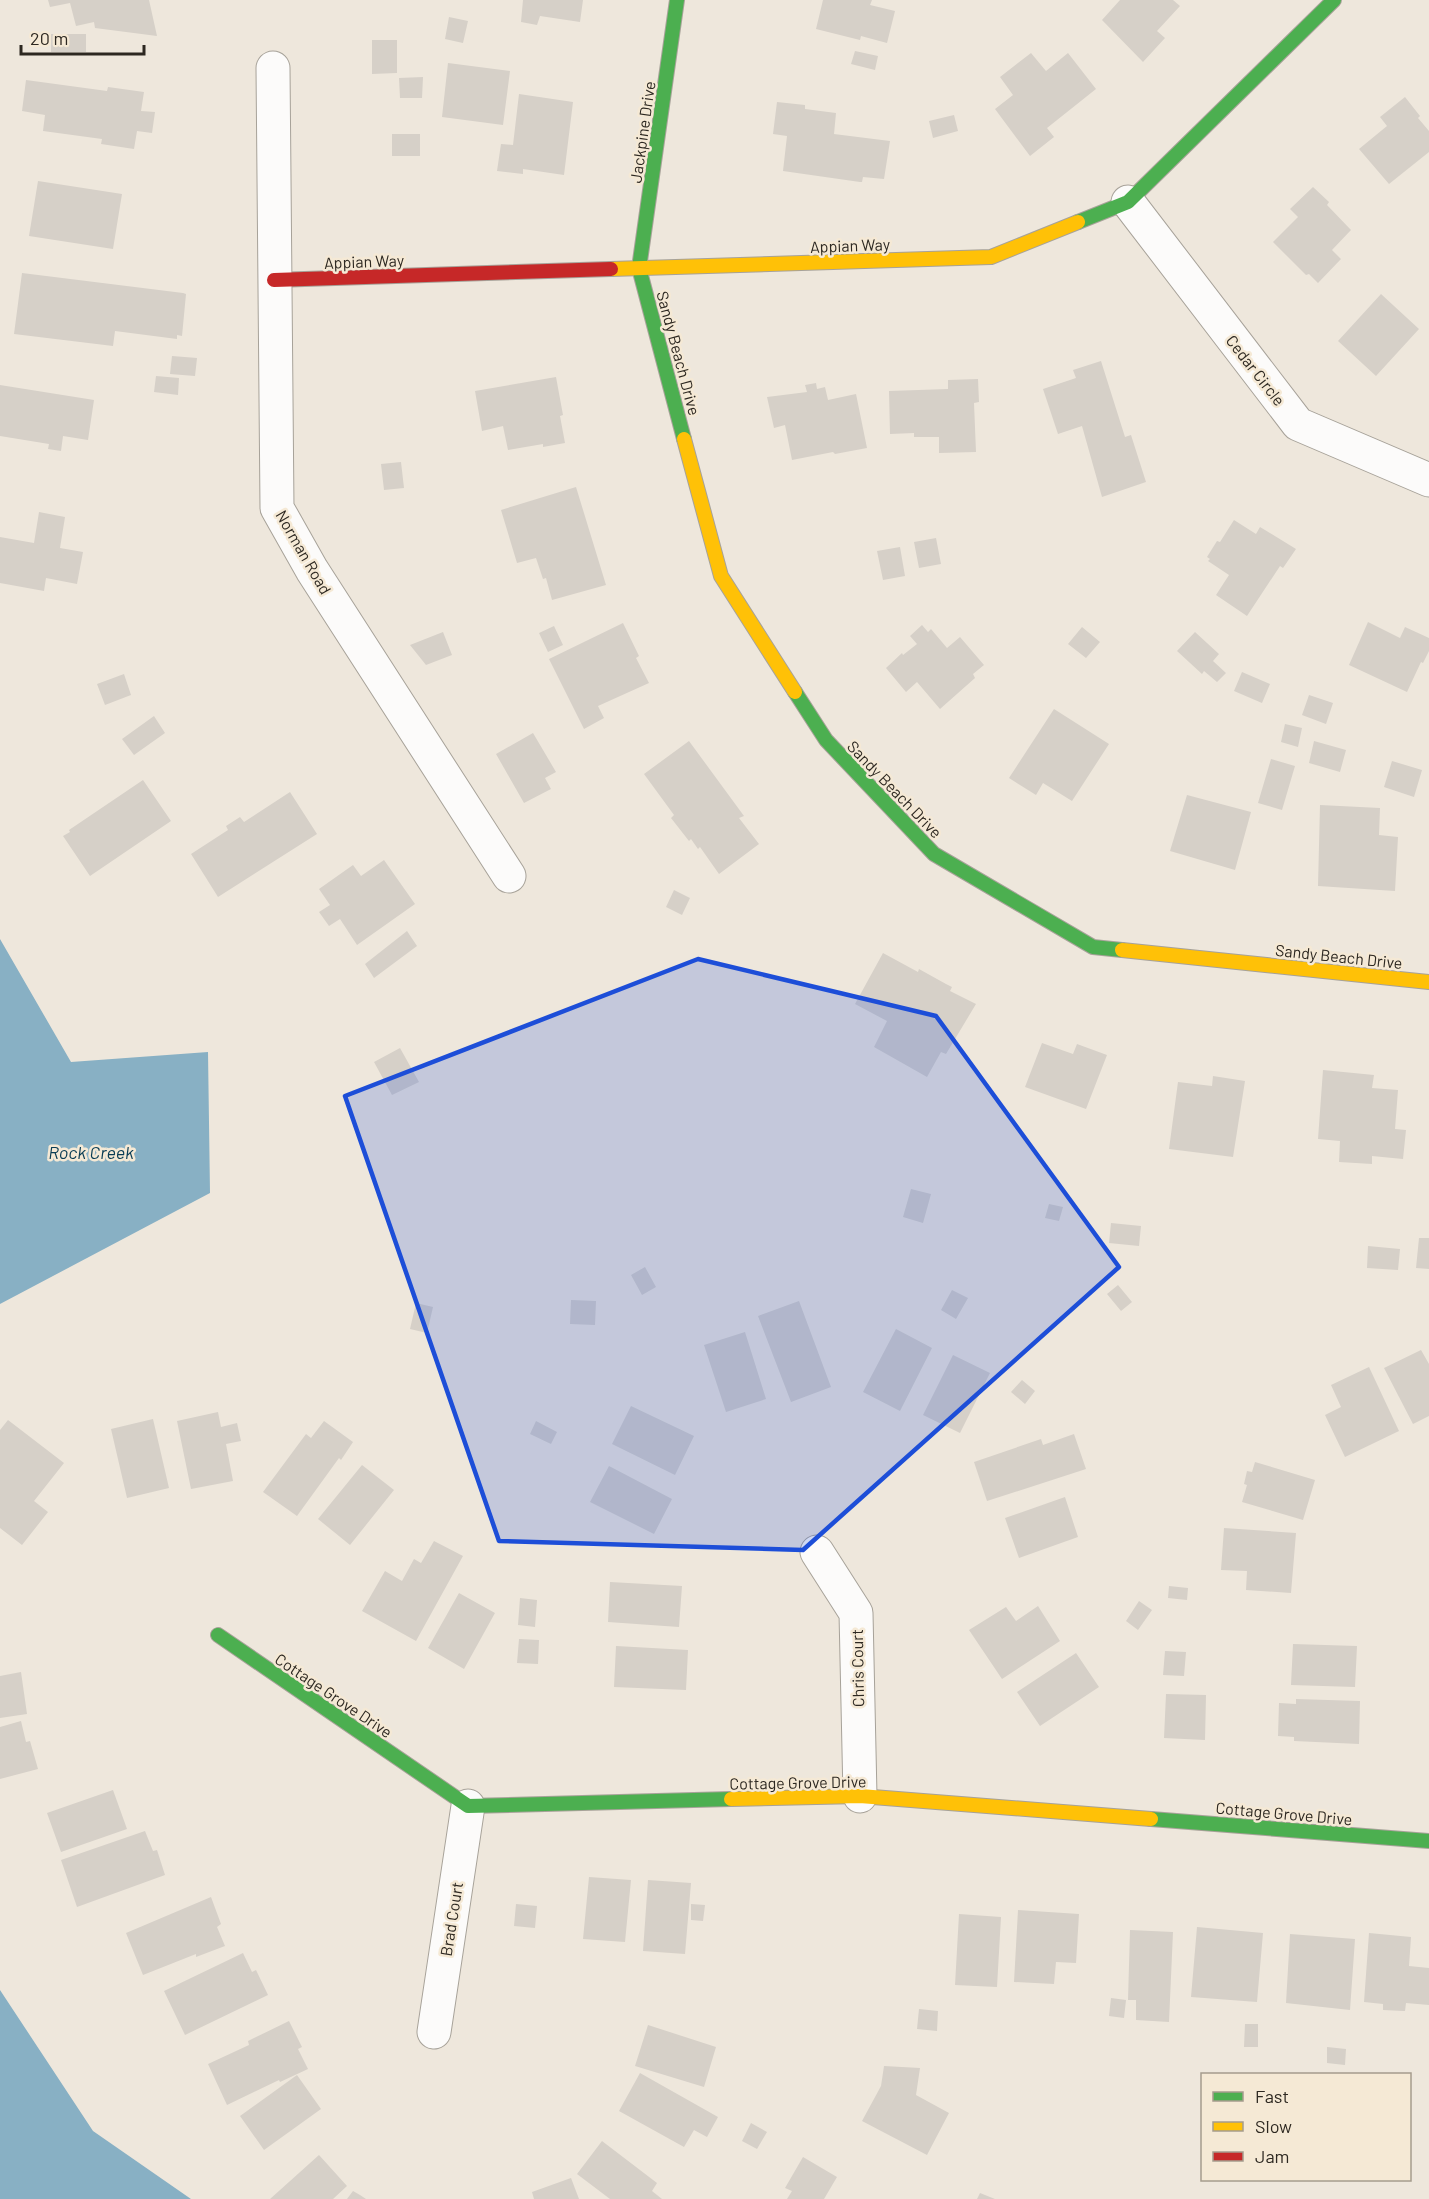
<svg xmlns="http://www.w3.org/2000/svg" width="1429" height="2199" font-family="Barlow,sans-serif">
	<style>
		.water { fill: #88b0c4 }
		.building { fill: #d6d0c8 }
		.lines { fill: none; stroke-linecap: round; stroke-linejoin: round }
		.street-casing { stroke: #a7a299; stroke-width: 35 }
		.fast-casing { stroke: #a7a299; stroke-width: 16 }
		.slow-casing { stroke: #a7a299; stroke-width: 16 }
		.jam-casing { stroke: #a7a299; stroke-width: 16 }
		.street { stroke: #fcfbfa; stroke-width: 33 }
		.fast { stroke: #4caf50; stroke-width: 14 }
		.slow { stroke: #ffc107; stroke-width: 14 }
		.jam { stroke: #c62828; stroke-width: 14 }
		.marked { fill: #1d4ed8; fill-opacity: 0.2; stroke: #1d4ed8; stroke-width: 4.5; stroke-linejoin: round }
		.labels { text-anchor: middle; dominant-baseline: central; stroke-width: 5; stroke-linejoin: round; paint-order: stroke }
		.street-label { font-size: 16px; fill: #2d2821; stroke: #f5e9d5 }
		.water-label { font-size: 18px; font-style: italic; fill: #093c54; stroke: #f5e9d5 }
	</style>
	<rect width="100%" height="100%" fill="#eee7dc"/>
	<path class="water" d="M 0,939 L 71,1062 L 208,1052 L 210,1193 L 0,1304 Z
		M 0,1990 L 93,2131 L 191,2199 L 0,2199 Z"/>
	<path class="building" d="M 48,0 L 149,0 L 157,36 L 95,28 L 94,22 L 76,26 L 70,3 L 50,7 Z
		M 523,0 L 583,0 L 580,22 L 540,16 L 537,25 L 521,22 Z
		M 823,0 L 872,0 L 870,5 L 895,11 L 887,43 L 861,36 L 860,40 L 816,29 Z
		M 1120,0 L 1173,0 L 1180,6 L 1157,31 L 1165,38 L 1143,62 L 1102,20 Z
		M 449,17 L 468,21 L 463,43 L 445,39 Z
		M 51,34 L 86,34 L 86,52 L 51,52 Z
		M 372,40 L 397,40 L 397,73 L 372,74 Z
		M 855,51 L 878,56 L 875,70 L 851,64 Z
		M 1031,53 L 1046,71 L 1068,53 L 1096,89 L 1047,128 L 1054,137 L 1030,156 L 995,109 L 1013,95 L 1000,77 Z
		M 448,63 L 510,71 L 503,125 L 442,117 Z
		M 423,77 L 422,98 L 400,98 L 399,78 Z
		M 26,80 L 107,91 L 108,87 L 144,92 L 141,111 L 155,112 L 152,133 L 137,131 L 134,149 L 101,144 L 102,139 L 43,131 L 45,115 L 22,111 Z
		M 519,94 L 573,102 L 564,175 L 523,169 L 523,174 L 497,171 L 501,144 L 513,145 Z
		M 1405,97 L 1420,116 L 1418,118 L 1429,131 L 1429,152 L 1389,184 L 1359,149 L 1387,126 L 1380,117 Z
		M 777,102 L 805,105 L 805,109 L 836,113 L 834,134 L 890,141 L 884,179 L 863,177 L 862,182 L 860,182 L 783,171 L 787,136 L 773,134 Z
		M 954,115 L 958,131 L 933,138 L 929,121 Z
		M 392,134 L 420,134 L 420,156 L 392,156 Z
		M 38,181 L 122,194 L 113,249 L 29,236 Z
		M 1313,187 L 1329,202 L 1327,205 L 1351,230 L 1332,250 L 1341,259 L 1318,283 L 1309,274 L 1306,275 L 1273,242 L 1298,217 L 1290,209 Z
		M 22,273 L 183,293 L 186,294 L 182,336 L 177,335 L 177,339 L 115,331 L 113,346 L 14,334 Z
		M 1381,294 L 1419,329 L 1376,376 L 1338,341 Z
		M 172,356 L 197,358 L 195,376 L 170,374 Z
		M 1101,361 L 1125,437 L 1131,435 L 1146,482 L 1102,497 L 1082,426 L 1058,434 L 1043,389 L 1076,378 L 1073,370 Z
		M 156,376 L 179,378 L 178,395 L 154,392 Z
		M 556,377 L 563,415 L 560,416 L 565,443 L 543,447 L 543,444 L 508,450 L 503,426 L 482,431 L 475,391 Z
		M 978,379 L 979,402 L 974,403 L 976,452 L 939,453 L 939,437 L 914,437 L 914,433 L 890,434 L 889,391 L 948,389 L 948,380 Z
		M 816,383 L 817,389 L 825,387 L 828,400 L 856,394 L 867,448 L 835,454 L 833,452 L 792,460 L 785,425 L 774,428 L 767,397 L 807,392 L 805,385 Z
		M 0,385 L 94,400 L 88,440 L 63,436 L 61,451 L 48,449 L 49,444 L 0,436 Z
		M 401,462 L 404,488 L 384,490 L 381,464 Z
		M 576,487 L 606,585 L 552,600 L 546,578 L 543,579 L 536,558 L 517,563 L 501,510 Z
		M 39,512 L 65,517 L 60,548 L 83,552 L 77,584 L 46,578 L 44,591 L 0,583 L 0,537 L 34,543 Z
		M 1234,520 L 1256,534 L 1260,527 L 1296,549 L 1283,568 L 1280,566 L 1247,616 L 1216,595 L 1229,575 L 1208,561 L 1210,559 L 1207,557 L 1217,541 L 1220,542 Z
		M 936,538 L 941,564 L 919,568 L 914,542 Z
		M 900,547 L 905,576 L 883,580 L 877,551 Z
		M 1368,622 L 1400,638 L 1405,627 L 1429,638 L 1429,651 L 1423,663 L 1421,662 L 1407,692 L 1349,665 Z
		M 623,623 L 639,656 L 636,658 L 649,683 L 598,706 L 604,718 L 584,729 L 549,659 Z
		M 922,625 L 928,632 L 931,629 L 947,648 L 960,637 L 984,665 L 973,674 L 975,678 L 940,709 L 917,682 L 906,692 L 886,668 L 902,653 L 903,655 L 917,644 L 910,636 Z
		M 554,626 L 563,645 L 548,652 L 539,633 Z
		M 1082,627 L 1100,642 L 1086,658 L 1068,644 Z
		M 443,632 L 452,655 L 426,665 L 410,645 Z
		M 1195,632 L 1219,654 L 1213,661 L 1226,673 L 1217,682 L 1204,671 L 1202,674 L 1177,651 Z
		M 1242,672 L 1270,684 L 1262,703 L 1234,691 Z
		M 124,674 L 131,695 L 105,705 L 97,684 Z
		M 1309,695 L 1333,703 L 1326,724 L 1302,715 Z
		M 1054,709 L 1109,744 L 1072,801 L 1043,783 L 1036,795 L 1009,778 Z
		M 154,716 L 165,733 L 134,755 L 122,739 Z
		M 1285,724 L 1302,728 L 1298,747 L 1281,742 Z
		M 533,733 L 556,772 L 545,778 L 551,789 L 524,803 L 496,754 Z
		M 689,741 L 744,816 L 739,818 L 759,844 L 719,874 L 700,847 L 698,849 L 691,839 L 689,841 L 671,818 L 674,815 L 644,774 Z
		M 1314,741 L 1346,750 L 1340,772 L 1309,763 Z
		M 1271,759 L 1295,766 L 1282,810 L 1258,803 Z
		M 1392,761 L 1422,770 L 1414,797 L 1384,787 Z
		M 143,780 L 171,821 L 90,876 L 63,836 L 70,832 L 69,830 Z
		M 290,792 L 317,834 L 218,897 L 191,854 L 228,830 L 226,826 L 240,817 L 244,822 Z
		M 1187,795 L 1251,812 L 1235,870 L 1170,851 Z
		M 1320,805 L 1380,808 L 1379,835 L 1398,837 L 1395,891 L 1318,886 Z
		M 384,860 L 415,904 L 357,945 L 340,919 L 329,926 L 319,912 L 330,905 L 319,889 L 353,865 L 361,876 Z
		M 674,890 L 690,898 L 682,915 L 666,907 Z
		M 407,931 L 417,946 L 374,978 L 365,964 Z
		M 883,953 L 918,972 L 919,969 L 946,984 L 952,987 L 950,991 L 976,1004 L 946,1054 L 941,1052 L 927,1077 L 874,1047 L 887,1021 L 855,1004 Z
		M 1042,1043 L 1073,1054 L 1077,1044 L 1107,1055 L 1086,1109 L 1025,1087 Z
		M 400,1048 L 419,1082 L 392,1095 L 374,1062 Z
		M 1323,1070 L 1374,1075 L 1372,1088 L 1398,1090 L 1395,1129 L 1406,1130 L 1403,1159 L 1372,1156 L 1372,1164 L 1339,1162 L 1340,1141 L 1318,1139 Z
		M 1213,1076 L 1245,1081 L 1233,1157 L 1169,1149 L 1178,1082 L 1212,1086 Z
		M 911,1189 L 931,1194 L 923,1223 L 903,1217 Z
		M 1049,1204 L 1063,1207 L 1059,1221 L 1045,1218 Z
		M 1111,1223 L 1141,1226 L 1139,1246 L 1109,1243 Z
		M 1419,1238 L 1429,1238 L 1429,1269 L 1416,1268 Z
		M 1368,1246 L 1400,1249 L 1398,1270 L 1367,1268 Z
		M 645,1267 L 656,1287 L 642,1295 L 631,1275 Z
		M 1118,1285 L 1132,1302 L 1121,1311 L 1107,1294 Z
		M 952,1290 L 968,1298 L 956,1319 L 941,1310 Z
		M 571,1300 L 596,1301 L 595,1325 L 570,1324 Z
		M 799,1301 L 831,1387 L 791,1402 L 758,1316 Z
		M 416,1303 L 433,1307 L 427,1333 L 410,1329 Z
		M 896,1329 L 932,1348 L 900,1411 L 863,1392 Z
		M 745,1332 L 766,1399 L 726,1412 L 704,1345 Z
		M 1421,1350 L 1429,1364 L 1429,1416 L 1413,1424 L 1384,1368 Z
		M 953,1355 L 990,1373 L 960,1433 L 923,1415 Z
		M 1369,1367 L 1399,1431 L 1345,1457 L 1325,1415 L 1341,1407 L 1331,1385 Z
		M 1022,1380 L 1035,1391 L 1025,1404 L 1011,1392 Z
		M 631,1406 L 694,1436 L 675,1475 L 612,1444 Z
		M 218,1412 L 221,1427 L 237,1423 L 241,1441 L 226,1444 L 233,1481 L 191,1489 L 177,1421 Z
		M 153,1419 L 169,1488 L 127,1498 L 111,1429 Z
		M 8,1420 L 64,1463 L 34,1501 L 48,1512 L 22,1545 L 0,1528 L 0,1430 Z
		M 324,1421 L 353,1442 L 341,1460 L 339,1458 L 297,1516 L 263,1492 L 306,1434 L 311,1438 Z
		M 536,1421 L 557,1432 L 551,1444 L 530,1434 Z
		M 1074,1434 L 1086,1469 L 987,1501 L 974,1462 L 1041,1439 L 1043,1445 Z
		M 1255,1462 L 1315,1480 L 1303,1520 L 1242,1502 L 1247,1485 L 1244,1484 L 1247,1471 L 1252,1472 Z
		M 362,1465 L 394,1490 L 350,1545 L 318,1519 Z
		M 609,1466 L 672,1499 L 654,1534 L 590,1502 Z
		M 1065,1497 L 1078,1537 L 1019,1558 L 1005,1518 Z
		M 1224,1528 L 1296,1533 L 1291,1593 L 1246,1590 L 1247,1571 L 1221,1570 Z
		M 434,1541 L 463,1556 L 416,1641 L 362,1611 L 385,1571 L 402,1581 L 414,1559 L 421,1563 Z
		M 610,1582 L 682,1586 L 679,1627 L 608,1622 Z
		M 1169,1586 L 1188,1588 L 1187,1600 L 1168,1598 Z
		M 459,1593 L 495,1613 L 464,1669 L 428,1648 Z
		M 520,1598 L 537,1600 L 535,1627 L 518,1625 Z
		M 1139,1601 L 1152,1610 L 1138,1630 L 1126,1621 Z
		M 1038,1606 L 1060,1641 L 1002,1679 L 969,1630 L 1006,1607 L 1016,1621 Z
		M 519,1639 L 539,1640 L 538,1664 L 517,1663 Z
		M 1293,1644 L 1357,1646 L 1355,1687 L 1291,1685 Z
		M 616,1646 L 688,1650 L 686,1690 L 614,1687 Z
		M 1165,1651 L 1186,1652 L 1184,1676 L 1163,1675 Z
		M 1076,1653 L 1099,1687 L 1040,1726 L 1017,1692 Z
		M 21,1672 L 27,1714 L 0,1718 L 0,1676 Z
		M 1166,1694 L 1206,1695 L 1205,1740 L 1164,1738 Z
		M 1296,1699 L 1360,1701 L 1359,1744 L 1294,1741 L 1294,1737 L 1278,1736 L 1279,1703 L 1296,1704 Z
		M 21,1721 L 26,1742 L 30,1741 L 38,1769 L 0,1779 L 0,1727 Z
		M 113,1790 L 127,1829 L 61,1852 L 47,1813 Z
		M 145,1831 L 153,1851 L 157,1850 L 165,1875 L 77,1907 L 61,1860 Z
		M 589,1877 L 631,1880 L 625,1942 L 583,1939 Z
		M 648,1880 L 691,1883 L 685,1954 L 643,1951 Z
		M 211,1897 L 221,1924 L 217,1927 L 225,1946 L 196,1957 L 196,1954 L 143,1975 L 126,1933 Z
		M 516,1904 L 537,1906 L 535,1928 L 514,1926 Z
		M 691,1904 L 705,1905 L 703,1921 L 691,1920 Z
		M 1018,1910 L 1079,1914 L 1076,1963 L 1056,1962 L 1054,1984 L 1014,1982 Z
		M 959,1914 L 1001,1917 L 997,1987 L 955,1985 Z
		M 1197,1927 L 1263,1933 L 1257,2002 L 1191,1997 Z
		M 1130,1930 L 1173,1932 L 1169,2022 L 1136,2020 L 1136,2000 L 1128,2000 Z
		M 1369,1933 L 1411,1937 L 1409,1966 L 1429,1968 L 1429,2005 L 1406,2003 L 1405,2011 L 1403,2011 L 1383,2010 L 1383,2004 L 1364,2002 Z
		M 1290,1934 L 1355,1939 L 1350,2010 L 1286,2003 Z
		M 243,1953 L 252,1972 L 256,1970 L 268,1995 L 185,2035 L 164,1991 Z
		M 1111,1998 L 1126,2000 L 1124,2018 L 1109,2016 Z
		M 919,2009 L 938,2011 L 937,2031 L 917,2029 Z
		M 289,2021 L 302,2047 L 298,2049 L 308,2069 L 280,2082 L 279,2080 L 227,2105 L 208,2064 L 249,2045 L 248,2041 Z
		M 1245,2024 L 1258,2024 L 1258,2047 L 1244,2047 Z
		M 648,2025 L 716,2047 L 704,2087 L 635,2066 Z
		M 1327,2047 L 1346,2049 L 1345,2065 L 1327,2063 Z
		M 884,2066 L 920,2068 L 916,2095 L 949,2113 L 927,2155 L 862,2121 L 881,2086 Z
		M 640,2073 L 718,2117 L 707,2137 L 694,2130 L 684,2147 L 619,2111 Z
		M 297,2075 L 321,2109 L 264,2150 L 240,2116 Z
		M 751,2123 L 767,2132 L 757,2149 L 742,2141 Z
		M 602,2141 L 657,2183 L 652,2191 L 662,2199 L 610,2199 L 577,2174 Z
		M 319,2155 L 347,2186 L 333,2199 L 270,2199 Z
		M 803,2157 L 837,2177 L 824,2199 L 787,2199 L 792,2191 L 785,2188 Z
		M 571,2178 L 579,2199 L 534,2199 L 532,2192 Z
		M 353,2191 L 360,2195 L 366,2199 L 347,2199 Z
		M 980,2193 L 995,2199 L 977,2199 Z"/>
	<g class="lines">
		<g class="street-casing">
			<path id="street" d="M 273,68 L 277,508 L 312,570 L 509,876
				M 1128,202 L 1298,424 L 1429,480
				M 817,1552 L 856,1613 L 860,1796
				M 434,2032 L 468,1806"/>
		</g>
		<g class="fast-casing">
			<path id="fast" d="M 677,0 L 639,268 L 684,439
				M 1078,222 L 1128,202 L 1334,0
				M 795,692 L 826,740 L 934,854 L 1093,947 L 1122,950
				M 218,1635 L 468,1806 L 731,1799
				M 1151,1819 L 1429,1841"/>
		</g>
		<g class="slow-casing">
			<path id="slow" d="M 611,269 L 991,257 L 1078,222
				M 684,439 L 721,576 L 795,692
				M 1122,950 L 1429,982
				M 731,1799 L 860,1796 L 1151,1819"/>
		</g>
		<g class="jam-casing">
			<path id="jam" d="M 274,280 L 611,269"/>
		</g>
		<use href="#street" class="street"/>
		<use href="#fast" class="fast"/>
		<use href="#slow" class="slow"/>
		<use href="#jam" class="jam"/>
	</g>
	<path class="marked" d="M 698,959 L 936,1016 L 1119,1267 L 803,1550 L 499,1541 L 345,1096 Z"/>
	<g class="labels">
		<g class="street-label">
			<text transform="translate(642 132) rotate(-82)">Jackpine Drive</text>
			<text transform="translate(850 245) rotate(-2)">Appian Way</text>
			<text transform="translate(364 261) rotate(-2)">Appian Way</text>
			<text transform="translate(679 353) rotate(75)">Sandy Beach Drive</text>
			<text transform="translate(1256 370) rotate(52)">Cedar Circle</text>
			<text transform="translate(304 552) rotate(60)">Norman Road</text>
			<text transform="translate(895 789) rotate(46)">Sandy Beach Drive</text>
			<text transform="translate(1339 956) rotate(6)">Sandy Beach Drive</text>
			<text transform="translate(857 1668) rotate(-91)">Chris Court</text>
			<text transform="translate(334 1695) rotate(34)">Cottage Grove Drive</text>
			<text transform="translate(798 1782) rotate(-1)">Cottage Grove Drive</text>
			<text transform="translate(1284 1813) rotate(5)">Cottage Grove Drive</text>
			<text transform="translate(451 1919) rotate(-81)">Brad Court</text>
		</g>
		<g class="water-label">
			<text x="91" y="1152">Rock Creek</text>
		</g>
	</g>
	<rect x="1201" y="2073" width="210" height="108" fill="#f5e9d5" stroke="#a59c8d" stroke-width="1.5"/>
	<rect x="1213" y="2092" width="30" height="9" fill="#4caf50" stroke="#a59c8d" stroke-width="1.5"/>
	<text x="1255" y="2103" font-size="18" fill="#2d2821">Fast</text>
	<rect x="1213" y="2122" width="30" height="9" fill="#ffc107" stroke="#a59c8d" stroke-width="1.5"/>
	<text x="1255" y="2133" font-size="18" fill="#2d2821">Slow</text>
	<rect x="1213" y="2152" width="30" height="9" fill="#c62828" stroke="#a59c8d" stroke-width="1.5"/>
	<text x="1255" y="2163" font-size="18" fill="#2d2821">Jam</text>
	<path d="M21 45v9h123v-9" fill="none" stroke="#2d2821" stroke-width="3"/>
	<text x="30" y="45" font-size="18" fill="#2d2821" stroke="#f5e9d5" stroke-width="4.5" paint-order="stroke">20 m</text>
</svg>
